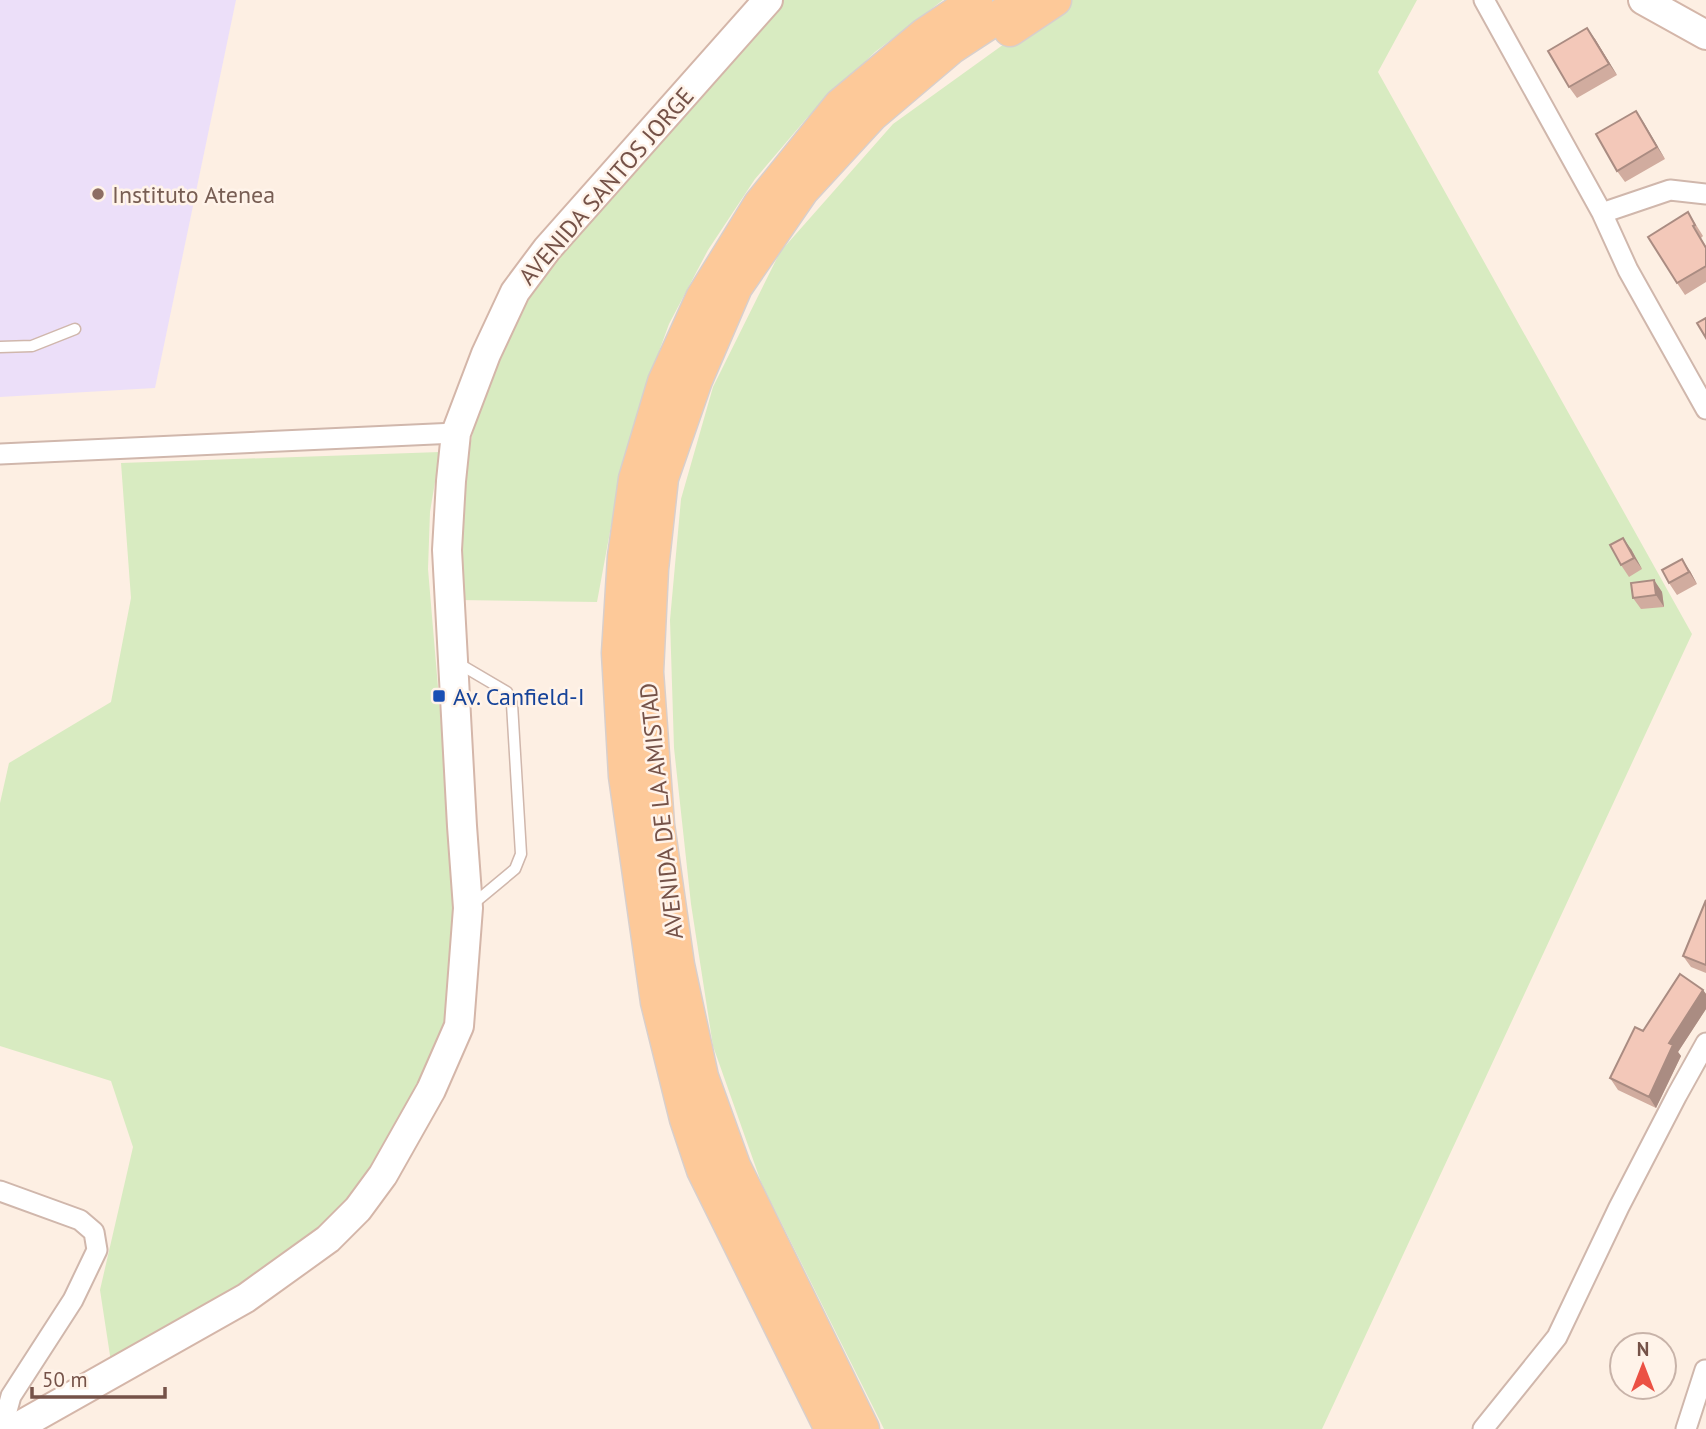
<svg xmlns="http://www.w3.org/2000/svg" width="1706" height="1429" font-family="'PT Sans',sans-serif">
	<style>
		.education { fill: #ecdff9 }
		.green { fill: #d8ebc1 }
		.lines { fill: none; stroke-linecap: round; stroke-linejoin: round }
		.service-casing { stroke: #d0b7ac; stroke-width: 13 }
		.minor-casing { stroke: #d0b7ac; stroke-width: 23 }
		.secondary-casing { stroke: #d4b6a9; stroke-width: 32 }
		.primary-casing { stroke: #d8cfcc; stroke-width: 35 }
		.service { stroke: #fff; stroke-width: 10 }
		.minor { stroke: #fff; stroke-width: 19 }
		.secondary { stroke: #fff; stroke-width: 28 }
		.primary { stroke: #fdc999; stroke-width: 32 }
		.wall { fill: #d1ac9f }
		.shaded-wall { fill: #aa8c82 }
		.building { fill: #f3c8b9; stroke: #aa8c82; stroke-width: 2 }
		.education-dot { fill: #8d6e63; stroke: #fff3e9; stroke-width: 2.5 }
		.transit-dot { fill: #1a4fb4; stroke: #fff3e9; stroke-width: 2.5 }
		.labels { text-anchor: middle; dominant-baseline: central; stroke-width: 5; stroke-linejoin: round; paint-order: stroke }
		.street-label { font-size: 24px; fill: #755248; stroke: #fff3e9 }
		.education-label { font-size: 24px; fill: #785e54; stroke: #fff3e9; text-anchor: start }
		.transit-label { font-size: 24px; fill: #164399; stroke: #fff3e9; text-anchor: start }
	</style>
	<rect width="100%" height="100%" fill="#fdefe3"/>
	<path class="education" d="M 0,0 L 236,0 L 155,388 L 0,397 Z"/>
	<path class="green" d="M 783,0 L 943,0 L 875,52 L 806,119 L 755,179 L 708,250 L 669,324 L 641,401 L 619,483 L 597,602 L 459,600 L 461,484 L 484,385 L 519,311 L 548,262 L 760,24 Z
		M 1065,0 L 1417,0 L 1378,72 L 1692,634 L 1322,1429 L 884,1429 L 761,1182 L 713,1046 L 691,904 L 674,748 L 670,620 L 681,499 L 713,387 L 780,252 L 893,124 Z
		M 440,452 L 430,512 L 428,569 L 457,912 L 445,1027 L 424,1086 L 367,1189 L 270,1272 L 111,1362 L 100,1290 L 133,1147 L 111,1081 L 0,1046 L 0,803 L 9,763 L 111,702 L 131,598 L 121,463 Z"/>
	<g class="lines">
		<g class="service-casing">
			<path id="service" d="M 0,347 L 32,346 L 75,329
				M 456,662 L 507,692 L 512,704 L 521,854 L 515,869 L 473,904"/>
		</g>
		<g class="minor-casing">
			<path id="minor" d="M 1484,0 L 1602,213 L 1628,270 L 1706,409
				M 1602,213 L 1670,190 L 1706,194
				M 0,454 L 456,433
				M 0,1191 L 80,1220 L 94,1232 L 97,1250 L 73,1300 L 11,1396 L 2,1429
				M 1483,1429 L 1557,1337 L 1619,1207 L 1677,1095 L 1706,1043
				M 1686,1429 L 1705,1370"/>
		</g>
		<g class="secondary-casing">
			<path id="secondary" d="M 1643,0 L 1706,35
				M 14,1429 L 246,1298 L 328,1239 L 358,1209 L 383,1175 L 431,1090 L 459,1026 L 468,908 L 462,826 L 447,550 L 451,481 L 456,433 L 486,354 L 515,292 L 547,249 L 768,0"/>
		</g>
		<g class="primary-casing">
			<path id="primary" d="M 1010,30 L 1055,0
				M 831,1429 L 703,1170 L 686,1119 L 657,1002 L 625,776 L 618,653 L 624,557 L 635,479 L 664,382 L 702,298 L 760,204 L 840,105 L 925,34 L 976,0
				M 863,1429 L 734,1166 L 702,1077 L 678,965 L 658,825 L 647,672 L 652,569 L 662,478 L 696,380 L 736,287 L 802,191 L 872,115 L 951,48 L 1024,0"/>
		</g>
		<use href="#service" class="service"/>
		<use href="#minor" class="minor"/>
		<use href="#secondary" class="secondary"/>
		<use href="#primary" class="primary"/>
	</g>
	<path class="wall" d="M 1595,39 L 1617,75 L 1577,98 L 1569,87 Z
		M 1636,111 L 1665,159 L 1625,182 L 1617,171 Z
		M 1688,212 L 1703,236 L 1701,238 L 1706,246 L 1706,282 L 1685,295 L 1677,283 Z
		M 1631,549 L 1642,569 L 1629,577 L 1621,565 Z
		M 1690,571 L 1697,584 L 1677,595 L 1669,583 Z
		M 1654,580 L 1662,592 L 1664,607 L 1641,609 L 1633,598 Z
		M 1706,900 L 1706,973 L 1691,967 L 1683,956 Z
		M 1703,990 L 1706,994 L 1706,1009 L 1678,1052 L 1681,1056 L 1656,1108 L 1618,1090 L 1610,1078 L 1643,1031 Z"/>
	<path class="shaded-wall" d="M 1587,28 L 1595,39 L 1617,75 L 1609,64 Z
		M 1636,111 L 1644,123 L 1665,159 L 1657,147 Z
		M 1623,538 L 1631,549 L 1642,569 L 1634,558 Z
		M 1682,559 L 1690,571 L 1697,584 L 1689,572 Z
		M 1654,580 L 1662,592 L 1664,607 L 1656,595 Z
		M 1703,990 L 1706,994 L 1706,1009 L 1678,1052 L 1681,1056 L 1656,1108 L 1649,1097 L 1669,1043 Z"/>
	<path class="building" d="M 1587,28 L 1609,64 L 1569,87 L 1548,51 Z
		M 1636,111 L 1657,147 L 1617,171 L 1596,134 Z
		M 1688,212 L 1695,225 L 1693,226 L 1706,248 L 1706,266 L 1677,283 L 1648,237 Z
		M 1706,318 L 1706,338 L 1697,323 Z
		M 1623,538 L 1634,558 L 1621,565 L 1610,545 Z
		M 1682,559 L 1689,572 L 1669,583 L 1662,570 Z
		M 1654,580 L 1656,595 L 1633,598 L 1631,583 Z
		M 1706,900 L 1706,965 L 1683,956 Z
		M 1680,974 L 1703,990 L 1669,1043 L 1673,1045 L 1649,1097 L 1610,1078 L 1635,1027 L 1643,1031 Z"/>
	<circle class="education-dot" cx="98" cy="194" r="7"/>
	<rect class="transit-dot" x="432" y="689" width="14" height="14" rx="3.5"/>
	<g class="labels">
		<g class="street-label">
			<text transform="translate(606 186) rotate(-49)">AVENIDA SANTOS JORGE</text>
			<text transform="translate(661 811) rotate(-96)">AVENIDA DE LA AMISTAD</text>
		</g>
		<g class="education-label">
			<text x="112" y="194">Instituto Atenea</text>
		</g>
		<g class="transit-label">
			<text x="453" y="696">Av. Canfield-I</text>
		</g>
	</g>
	<g transform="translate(1643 1366)"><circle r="33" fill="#fff3e9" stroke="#c8b3a9" stroke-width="2"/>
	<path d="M0-5L12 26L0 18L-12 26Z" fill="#eb5144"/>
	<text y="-10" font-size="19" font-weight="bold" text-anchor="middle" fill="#755248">N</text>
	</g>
	<path d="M32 1387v10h133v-10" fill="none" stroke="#755248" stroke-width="3.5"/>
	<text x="42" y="1387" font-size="21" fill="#755248" stroke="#fff3e9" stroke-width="5" paint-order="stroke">50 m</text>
</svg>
